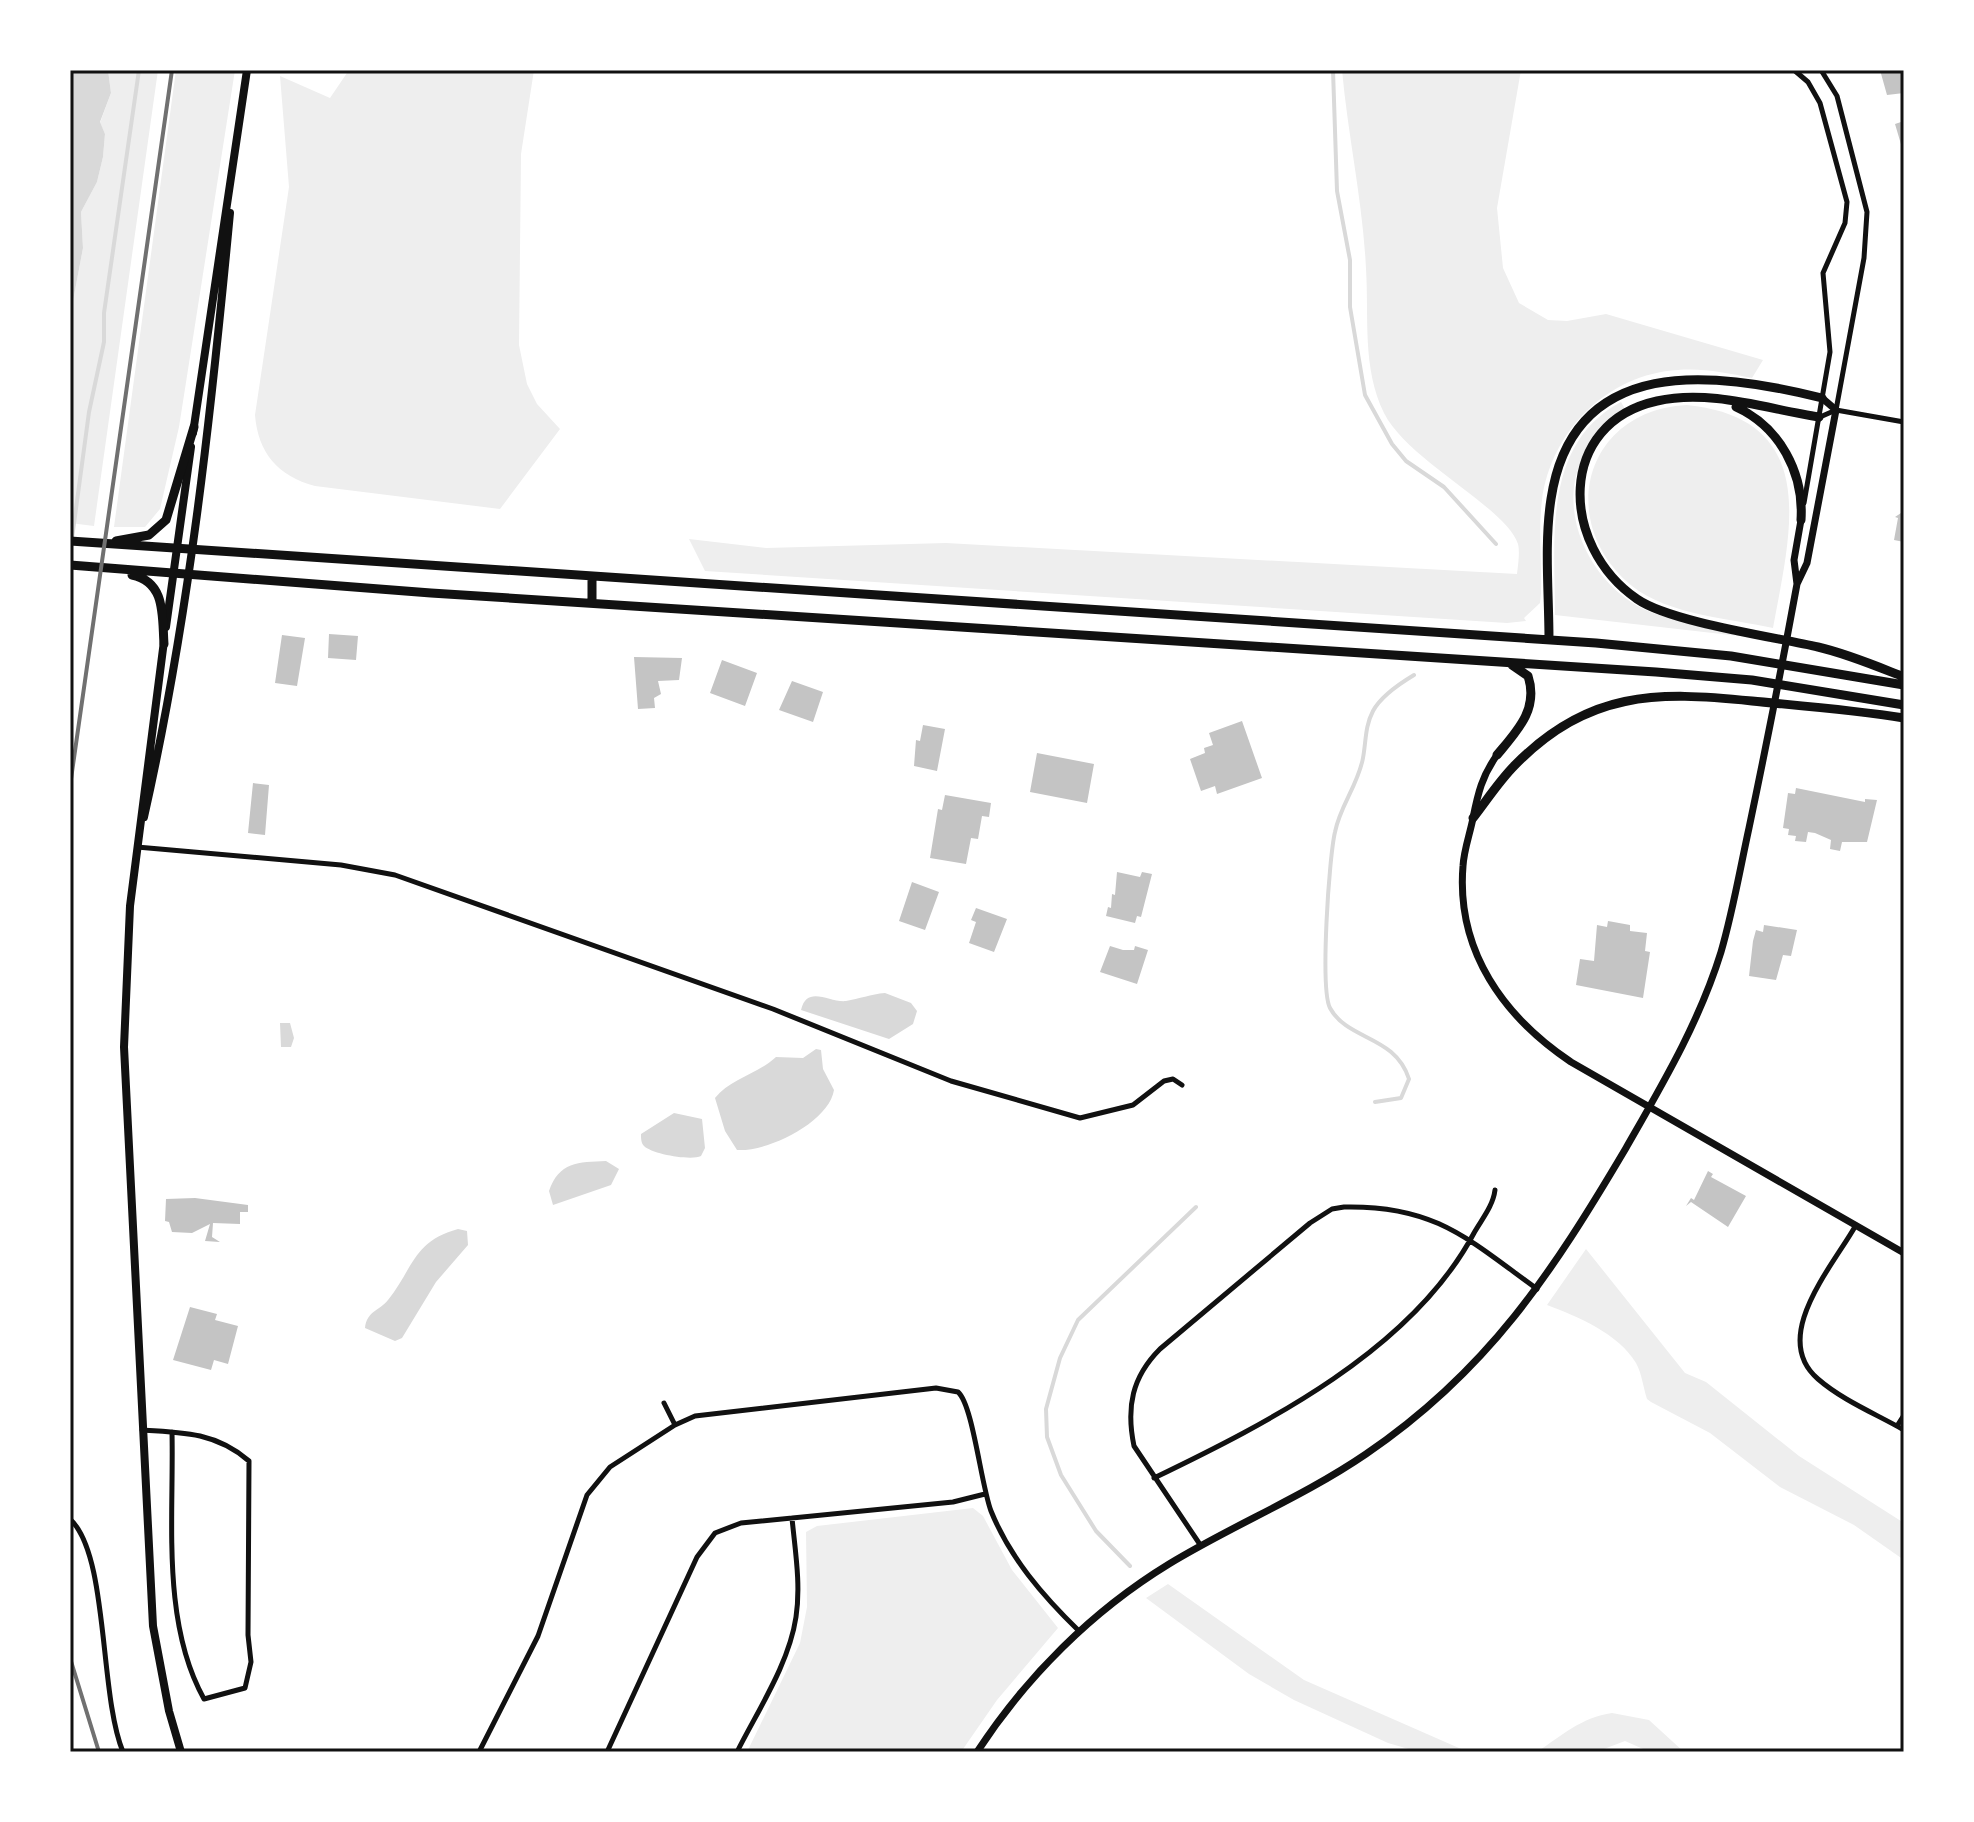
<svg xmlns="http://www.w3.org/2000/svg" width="1974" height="1822" font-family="'Roboto Condensed',sans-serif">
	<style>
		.green { fill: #eee }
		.water { fill: #d9d9d9 }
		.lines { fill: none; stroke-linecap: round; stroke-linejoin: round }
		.stream { stroke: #d9d9d9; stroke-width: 4 }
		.building { fill: #c4c4c4 }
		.minor { stroke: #111; stroke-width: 5 }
		.tertiary { stroke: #111; stroke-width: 7 }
		.secondary { stroke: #111; stroke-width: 8 }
		.primary { stroke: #111; stroke-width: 9 }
		.rail { stroke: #707070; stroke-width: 4 }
		.neatline { fill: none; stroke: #111; stroke-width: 3 }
	</style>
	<rect width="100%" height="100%" fill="#fff"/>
	<path class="green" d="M 108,70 L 158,70 L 94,526 L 70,523 L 70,317 L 83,248 L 81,212 L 97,182 L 103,157 L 105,134 L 100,123 L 111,93 Z
		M 176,70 L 235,70 L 179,427 L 160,509 L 145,527 L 114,527 Z
		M 349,70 L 534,70 L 521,154 L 519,345 L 527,384 L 537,404 L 560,429 L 500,509 L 315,486 C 278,476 258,453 255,415 L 289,187 L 280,76 L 330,98 Z
		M 1342,70 L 1521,70 L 1497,208 L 1503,268 L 1519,303 L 1548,320 L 1567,321 L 1606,314 L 1763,360 L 1752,378 C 1727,373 1703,368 1678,370 C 1608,374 1551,431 1542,500 C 1538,531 1542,563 1541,593 L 1540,603 L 1524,618 L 1526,621 L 1507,623 L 705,571 L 689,539 L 766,548 L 946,543 L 1517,574 C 1518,566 1520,552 1518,544 C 1506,507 1408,461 1384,413 C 1362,368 1369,317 1366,269 C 1363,203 1348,136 1342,70 Z
		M 1621,402 L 1625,409 C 1611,425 1589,443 1581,461 C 1556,519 1596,592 1653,613 C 1671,620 1731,627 1739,636 L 1555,615 C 1555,540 1542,444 1621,402 Z
		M 1687,405 C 1823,419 1790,534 1773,628 C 1728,618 1669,615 1632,586 C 1555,523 1584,410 1687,405 Z
		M 1586,1249 L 1685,1373 L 1706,1382 L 1799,1456 L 1904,1523 L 1904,1560 L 1854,1525 L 1780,1487 L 1710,1433 L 1651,1402 L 1647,1399 C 1643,1387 1642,1374 1636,1363 C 1619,1334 1577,1316 1547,1305 Z
		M 973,1508 L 983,1516 L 1012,1570 L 1058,1628 L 997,1700 L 961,1752 L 747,1752 L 800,1643 L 807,1607 L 806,1532 L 817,1526 Z
		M 1168,1584 L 1304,1680 L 1468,1752 L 1419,1752 L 1388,1743 L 1294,1700 L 1249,1674 L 1146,1598 Z
		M 1612,1713 L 1649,1720 L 1684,1752 L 1650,1752 L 1625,1741 L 1596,1752 L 1537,1752 C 1561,1736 1582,1717 1612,1713 Z"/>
	<path class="water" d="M 70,70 L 108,70 L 111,93 L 100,122 L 105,134 L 103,157 L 97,182 L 81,212 L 83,248 L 70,317 Z
		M 885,993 L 911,1003 L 917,1011 L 913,1024 L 889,1039 L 801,1010 C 807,984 830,1003 846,1001 C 859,999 871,994 885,993 Z
		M 280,1023 L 290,1023 L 294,1038 L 291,1047 L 281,1047 Z
		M 816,1049 L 821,1050 L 823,1069 L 834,1090 C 829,1122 768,1152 737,1150 L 725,1131 L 715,1098 C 730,1079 758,1074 776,1057 L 803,1058 Z
		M 674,1113 L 702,1119 L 705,1148 L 701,1156 C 691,1161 652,1154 644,1146 C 641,1143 641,1138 641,1134 Z
		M 606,1161 L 619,1169 L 611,1185 L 553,1205 L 549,1191 C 559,1162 578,1162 606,1161 Z
		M 458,1229 L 467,1231 L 468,1245 L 436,1282 L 402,1338 L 395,1341 L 365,1328 C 367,1311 379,1311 388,1300 C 413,1269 413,1241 458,1229 Z"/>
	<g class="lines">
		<path class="stream" d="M 1333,70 L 1337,191 L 1350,260 L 1350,307 L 1365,395 L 1392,444 L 1406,461 L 1444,487 L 1496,544
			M 70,553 L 89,412 L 104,342 L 104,313 L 139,70
			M 1375,1102 L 1401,1098 L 1409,1079 C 1395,1035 1348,1041 1330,1008 C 1320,989 1329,857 1335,832 C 1340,806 1358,785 1363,758 C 1366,742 1365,726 1373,711 C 1381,696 1399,684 1414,675
			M 1130,1566 L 1096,1531 L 1061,1475 L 1047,1437 L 1046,1409 L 1060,1358 L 1078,1320 L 1196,1207"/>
	</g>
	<path class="building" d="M 1880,70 L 1904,70 L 1904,93 L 1887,95 Z
		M 1904,121 L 1904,151 L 1903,151 L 1895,124 Z
		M 1904,511 L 1904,542 L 1894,540 L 1898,518 L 1895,517 Z
		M 329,634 L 358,636 L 356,660 L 328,658 Z
		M 282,635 L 305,638 L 297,686 L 275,683 Z
		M 634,657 L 682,658 L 679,680 L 658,681 L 661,694 L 654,698 L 655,708 L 638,709 Z
		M 722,660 L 757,673 L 745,706 L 710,693 Z
		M 792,681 L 823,692 L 813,722 L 779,710 Z
		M 1242,721 L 1262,778 L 1217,794 L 1215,786 L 1201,791 L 1190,759 L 1205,753 L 1204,748 L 1213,745 L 1209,733 Z
		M 923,725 L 945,729 L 937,771 L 914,766 L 916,740 L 920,741 Z
		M 1037,753 L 1094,764 L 1087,803 L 1030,792 Z
		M 253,783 L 269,785 L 265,835 L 248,833 Z
		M 1796,788 L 1865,802 L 1865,799 L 1877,800 L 1867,842 L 1842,842 L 1840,851 L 1830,849 L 1831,840 L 1815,833 L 1808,832 L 1806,842 L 1795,841 L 1796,836 L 1788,835 L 1789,829 L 1783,828 L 1788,793 L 1795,794 Z
		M 945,795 L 991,803 L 989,817 L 982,816 L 978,839 L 971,838 L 966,864 L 930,858 L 938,809 L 942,810 Z
		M 1117,872 L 1140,877 L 1142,872 L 1152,874 L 1141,917 L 1137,916 L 1135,923 L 1106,916 L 1108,907 L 1111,908 L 1112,894 L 1115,895 Z
		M 912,882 L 939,892 L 925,930 L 899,921 Z
		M 976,908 L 1007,919 L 994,952 L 969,943 L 976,922 L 971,920 Z
		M 1608,921 L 1630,925 L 1630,931 L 1647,933 L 1645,951 L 1650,952 L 1643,998 L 1576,985 L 1580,959 L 1594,961 L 1597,925 L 1607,927 Z
		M 1764,925 L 1797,930 L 1791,956 L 1783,955 L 1776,980 L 1749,976 L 1753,941 L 1756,930 L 1763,932 Z
		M 1110,946 L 1123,950 L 1134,950 L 1135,946 L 1148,950 L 1137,984 L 1100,972 Z
		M 1708,1171 L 1713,1174 L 1711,1177 L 1746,1196 L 1728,1227 L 1691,1202 L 1686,1206 L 1691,1198 L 1694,1200 Z
		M 195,1198 L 248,1205 L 248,1212 L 240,1212 L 240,1224 L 213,1223 L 212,1237 L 220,1242 L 205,1241 L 210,1224 L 192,1233 L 172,1232 L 169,1222 L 165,1221 L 166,1199 Z
		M 190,1307 L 217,1314 L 215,1320 L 238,1326 L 228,1364 L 214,1360 L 211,1370 L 173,1360 Z"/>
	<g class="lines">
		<path class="minor" d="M 1794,70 L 1808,82 L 1820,103 L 1847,202 L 1845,223 L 1823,273 L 1830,352 L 1804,503
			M 1821,70 L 1837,96 L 1867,212 L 1864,258 L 1836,410
			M 1820,417 L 1836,410 L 1904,422
			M 137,847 L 341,865 L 395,875 L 773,1009 L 951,1081 L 1080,1118 L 1133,1105 L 1164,1081 L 1173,1079 L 1182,1085
			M 1856,1225 C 1833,1266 1769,1337 1818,1379 C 1842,1400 1876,1414 1904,1430
			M 664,1403 L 675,1425
			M 1897,1426 L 1904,1415
			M 142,1430 C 183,1432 217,1433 249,1461 L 248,1635 L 251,1662 L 245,1688 L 204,1699 C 161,1622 174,1518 172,1432
			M 1154,1478 C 1268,1423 1412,1350 1474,1233 C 1482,1219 1493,1206 1495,1190
			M 70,1519 C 109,1555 99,1694 123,1752
			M 1201,1546 L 1134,1446 C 1126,1407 1132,1377 1160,1349 L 1310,1223 L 1332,1209 L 1344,1207 C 1435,1205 1468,1239 1537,1289
			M 479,1752 L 538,1636 L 587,1495 L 610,1467 L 675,1425 L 695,1416 L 936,1388 L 958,1392 C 973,1405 981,1485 991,1511 C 1010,1558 1043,1596 1079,1631
			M 607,1752 L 697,1557 L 715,1533 L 741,1523 L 953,1502 L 985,1494
			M 737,1752 C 758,1710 789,1664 796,1617 C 801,1584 795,1550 792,1518"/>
		<path class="tertiary" d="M 1797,584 L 1794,560 L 1801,520
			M 1497,755 C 1482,776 1478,793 1473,818 C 1470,834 1464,849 1463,866 C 1456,951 1504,1017 1571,1062 L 1904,1253
			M 977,1752 C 1026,1677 1092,1611 1169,1564 C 1233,1525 1303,1497 1366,1454 C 1488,1371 1552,1273 1626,1148 C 1662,1085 1699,1023 1721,952 C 1733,911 1740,869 1749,828 C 1766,747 1782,666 1797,584 L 1807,563 L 1836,410 L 1822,398"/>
		<path class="secondary" d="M 193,433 L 247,70
			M 166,627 L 191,447
			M 164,641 L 130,906 L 124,1047 L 153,1626 L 169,1711 L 181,1752
			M 144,817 C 189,618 211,415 230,213"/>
		<path class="primary" d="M 1736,407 C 1780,427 1804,473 1801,520
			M 1819,417 C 1767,409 1710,389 1657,401 C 1557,423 1559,545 1637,599 C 1670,622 1774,637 1818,647 C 1848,654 1876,666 1904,677
			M 70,541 L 1596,643 L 1731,656 L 1904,685
			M 116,541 L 149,535 L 166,520 L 194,427
			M 70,565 L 431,593 L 1656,672 L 1752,680 L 1904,705
			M 132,575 C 166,582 162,616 164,644
			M 592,576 L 592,601
			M 1549,640 C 1549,594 1544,544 1551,499 C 1573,353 1715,371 1822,398
			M 1497,755 C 1517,731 1539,709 1528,676 L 1512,665
			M 1473,818 C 1487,800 1499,781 1515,765 C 1588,691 1656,691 1752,701 C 1803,706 1854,710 1904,718"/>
		<path class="rail" d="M 70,786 L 172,70
			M 70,1658 L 99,1752"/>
	</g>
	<rect width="1974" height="1822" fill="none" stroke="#ffffff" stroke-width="144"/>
	<rect x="72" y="72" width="1830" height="1678" class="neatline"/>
</svg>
